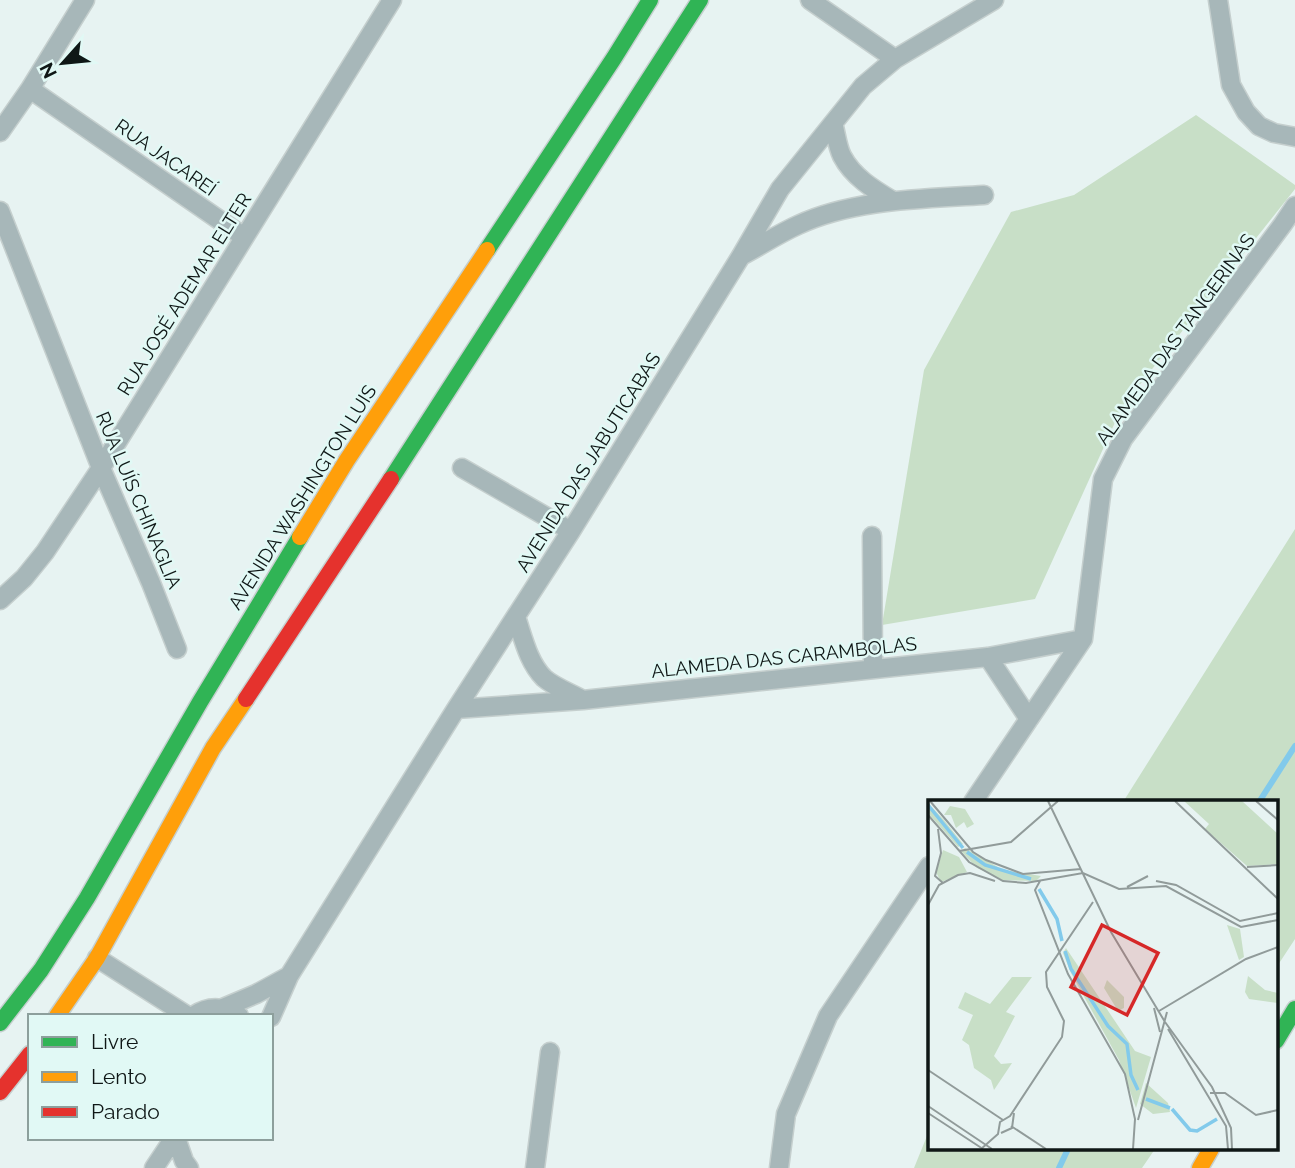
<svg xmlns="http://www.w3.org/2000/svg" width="1295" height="1168" font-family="Raleway,sans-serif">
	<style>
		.green { fill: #c8dfc7 }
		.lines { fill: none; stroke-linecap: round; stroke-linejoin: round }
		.stream { stroke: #82caeb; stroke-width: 6 }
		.street-casing { stroke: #c5cfce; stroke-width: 21 }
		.fast-casing { stroke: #c5cfce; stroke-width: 19 }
		.slow-casing { stroke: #c5cfce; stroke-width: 19 }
		.jam-casing { stroke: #c5cfce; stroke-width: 19 }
		.street { stroke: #a7b7b9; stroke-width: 18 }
		.fast { stroke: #30b455; stroke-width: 16 }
		.slow { stroke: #ff9f0a; stroke-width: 16 }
		.jam { stroke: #e5322d; stroke-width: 16 }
		.labels { text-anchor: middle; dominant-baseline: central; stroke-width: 5; stroke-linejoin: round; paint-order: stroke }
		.street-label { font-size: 19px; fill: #0f1716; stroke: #e1f9f5 }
		.inset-river { fill: none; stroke: #82caeb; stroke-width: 3.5 }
		.inset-road { fill: none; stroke: #919b9a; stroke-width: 2 }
		.view { fill: #d62828; fill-opacity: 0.15; stroke: #d62828; stroke-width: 3.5 }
		.inset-edge { fill: none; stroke: #0f1716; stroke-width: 3.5 }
	</style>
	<rect width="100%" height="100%" fill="#e7f3f2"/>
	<path class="green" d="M 1196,115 L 1295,185 L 1295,189 L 1122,407 L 1035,599 L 882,625 L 924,370 L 1011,212 L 1074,195 Z
		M 1295,529 L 1295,939 L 1276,968 L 1276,802 L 1123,802 Z
		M 929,1131 L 929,1149 L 1155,1149 L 1142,1168 L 914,1168 Z"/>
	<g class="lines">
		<path class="stream" d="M 1259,802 L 1295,746
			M 1059,1168 L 1068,1149"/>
		<g class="street-casing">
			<path id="street" d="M 810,0 L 895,59
				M 1218,0 L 1231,85 L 1246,112 L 1259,126 L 1274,133 L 1295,137
				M 30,89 L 244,237
				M 833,123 C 836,133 837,146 842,156 C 853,177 873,189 893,201
				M 0,132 L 30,89 L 85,0
				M 0,211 L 101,468 L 151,583 L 177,649
				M 741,256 C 760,246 778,234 798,225 C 853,199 924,199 984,195
				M 462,468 L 571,531
				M 872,536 L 873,669
				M 0,600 L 24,578 L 45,552 L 101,468 L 392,0
				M 516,617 C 523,637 528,662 544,678 C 554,687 571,693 583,700
				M 988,657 L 1029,719
				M 456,709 L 583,700 L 988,657 L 1083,639
				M 973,802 L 1083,639 L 1103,479 L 1123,439 L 1283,224 L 1295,206
				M 97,958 L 188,1016
				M 223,1008 L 256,994 L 289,976
				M 193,1016 C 209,1005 223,1006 239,1016
				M 271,1017 L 289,976 L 456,709 L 571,531 L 741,256 L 780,189 L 863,86 L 895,59 L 994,0
				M 176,1138 L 184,1161 L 189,1168
				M 154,1168 L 174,1138
				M 535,1168 L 550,1052
				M 779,1168 L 786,1114 L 828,1016 L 929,866"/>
		</g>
		<g class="fast-casing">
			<path id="fast" d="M 487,250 L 614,58 L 650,0
				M 391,479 L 700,0
				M 0,1023 L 41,970 L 87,898 L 200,702 L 300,537
				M 1276,1041 L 1295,1009"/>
		</g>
		<g class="slow-casing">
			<path id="slow" d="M 300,537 L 347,460 L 487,250
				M 57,1016 L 97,958 L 213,748 L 246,699
				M 1200,1168 L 1211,1149"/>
		</g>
		<g class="jam-casing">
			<path id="jam" d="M 246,699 L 391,479
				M 0,1092 L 30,1054"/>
		</g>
		<use href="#street" class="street"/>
		<use href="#fast" class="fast"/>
		<use href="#slow" class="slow"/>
		<use href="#jam" class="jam"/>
	</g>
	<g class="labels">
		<g class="street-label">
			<text transform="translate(166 157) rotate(35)">RUA JACAREÍ</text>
			<text transform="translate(184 294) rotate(-58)">RUA JOSÉ ADEMAR ELTER</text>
			<text transform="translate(1175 339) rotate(-54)">ALAMEDA DAS TANGERINAS</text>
			<text transform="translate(588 462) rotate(-58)">AVENIDA DAS JABUTICABAS</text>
			<text transform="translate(302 497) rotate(-58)">AVENIDA WASHINGTON LUIS</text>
			<text transform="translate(139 500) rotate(67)">RUA LUÍS CHINAGLIA</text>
			<text transform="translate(784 657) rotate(-6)">ALAMEDA DAS CARAMBOLAS</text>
		</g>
	</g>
	<g transform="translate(928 800)">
		<rect width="350" height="350" fill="#e7f3f2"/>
		<path d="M 256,1 L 314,1 L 350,34 L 350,64 L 319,66 L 277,29 L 281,24 ZM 0,3 L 16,20 L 35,44 L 30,47 L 0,13 ZM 22,6 L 37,9 L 46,24 L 39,28 L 36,22 L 28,28 L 23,15 L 16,15 ZM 37,48 L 75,70 L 113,76 L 108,81 L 74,80 L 49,68 L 33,51 ZM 15,50 L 31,57 L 39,72 L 13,82 L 8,72 ZM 299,125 L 312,129 L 316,157 L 311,160 ZM 138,148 L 207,251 L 223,257 L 208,308 L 191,260 L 143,173 L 135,153 ZM 320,176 L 337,190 L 350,193 L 350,203 L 321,199 L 317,192 ZM 84,177 L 104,177 L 78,212 L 87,216 L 66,256 L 73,264 L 84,263 L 66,290 L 63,280 L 46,268 L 41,245 L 34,240 L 45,215 L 30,208 L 37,192 L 62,204 ZM 179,180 L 196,197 L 196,208 L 190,211 L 176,188 ZM 218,283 L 240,303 L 242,312 L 225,314 L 212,304 Z" fill="#c8dfc7"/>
		<path class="inset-river" d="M 0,5 L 35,48M 39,52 L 57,65 L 103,79M 111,89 L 129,119 L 134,141M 137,151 L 143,169 L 180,226 L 199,244 L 203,275 L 210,290M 218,299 L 242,308M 244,309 L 262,330 L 269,331 L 289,319"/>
		<path class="inset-road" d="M 2,1 L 45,52 L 58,60 L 95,74 L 153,69M 120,1 L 183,132 L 237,222 L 284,287 L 303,328 L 304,349M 247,1 L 350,99M 328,1 L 350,20M 0,15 L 41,62 L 75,81 L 98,83 L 155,73 L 191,89 L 238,86 L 313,127 L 350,120M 10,29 L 13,53 L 7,76 L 15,83M 31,51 L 83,42 L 130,1M 319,67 L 350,65M 112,81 L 107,90 L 140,174 L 197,274 L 207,319 L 205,349M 228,81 L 248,85 L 312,121 L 350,113M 199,87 L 220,76M 0,105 L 11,85 L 30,75 L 42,73 L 67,81M 226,208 L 232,232M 231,211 L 318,159 L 350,147M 240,229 L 298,326 L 300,349M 0,270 L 75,320M 282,293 L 297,293 L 328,315 L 350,310M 0,306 L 64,349M 0,313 L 55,349M 210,320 L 239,212M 83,326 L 118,349M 73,333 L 84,328 L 86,313M 53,349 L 70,334 L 72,322 L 82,316 L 134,237 L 136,221 L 119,187 L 118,172 L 165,102"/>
		<path class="view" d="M 174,125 L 230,153 L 199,215 L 143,187 Z"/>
		<rect width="350" height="350" class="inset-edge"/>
	</g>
	<rect x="28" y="1014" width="245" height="126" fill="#e1f9f5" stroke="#8d9f9c" stroke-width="2"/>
	<rect x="42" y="1037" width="35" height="10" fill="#30b455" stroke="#8d9f9c" stroke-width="2"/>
	<text x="91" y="1049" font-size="21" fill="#0f1716">Livre</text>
	<rect x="42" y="1072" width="35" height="10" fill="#ff9f0a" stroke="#8d9f9c" stroke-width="2"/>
	<text x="91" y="1084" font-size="21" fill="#0f1716">Lento</text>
	<rect x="42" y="1107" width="35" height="10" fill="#e5322d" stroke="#8d9f9c" stroke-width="2"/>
	<text x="91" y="1119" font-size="21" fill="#0f1716">Parado</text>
	<g transform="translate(63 63) rotate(243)" stroke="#e1f9f5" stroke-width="5" paint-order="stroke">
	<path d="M0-5L12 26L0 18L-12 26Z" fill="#0f1716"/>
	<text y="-10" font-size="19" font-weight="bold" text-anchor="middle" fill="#0f1716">N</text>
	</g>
</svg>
